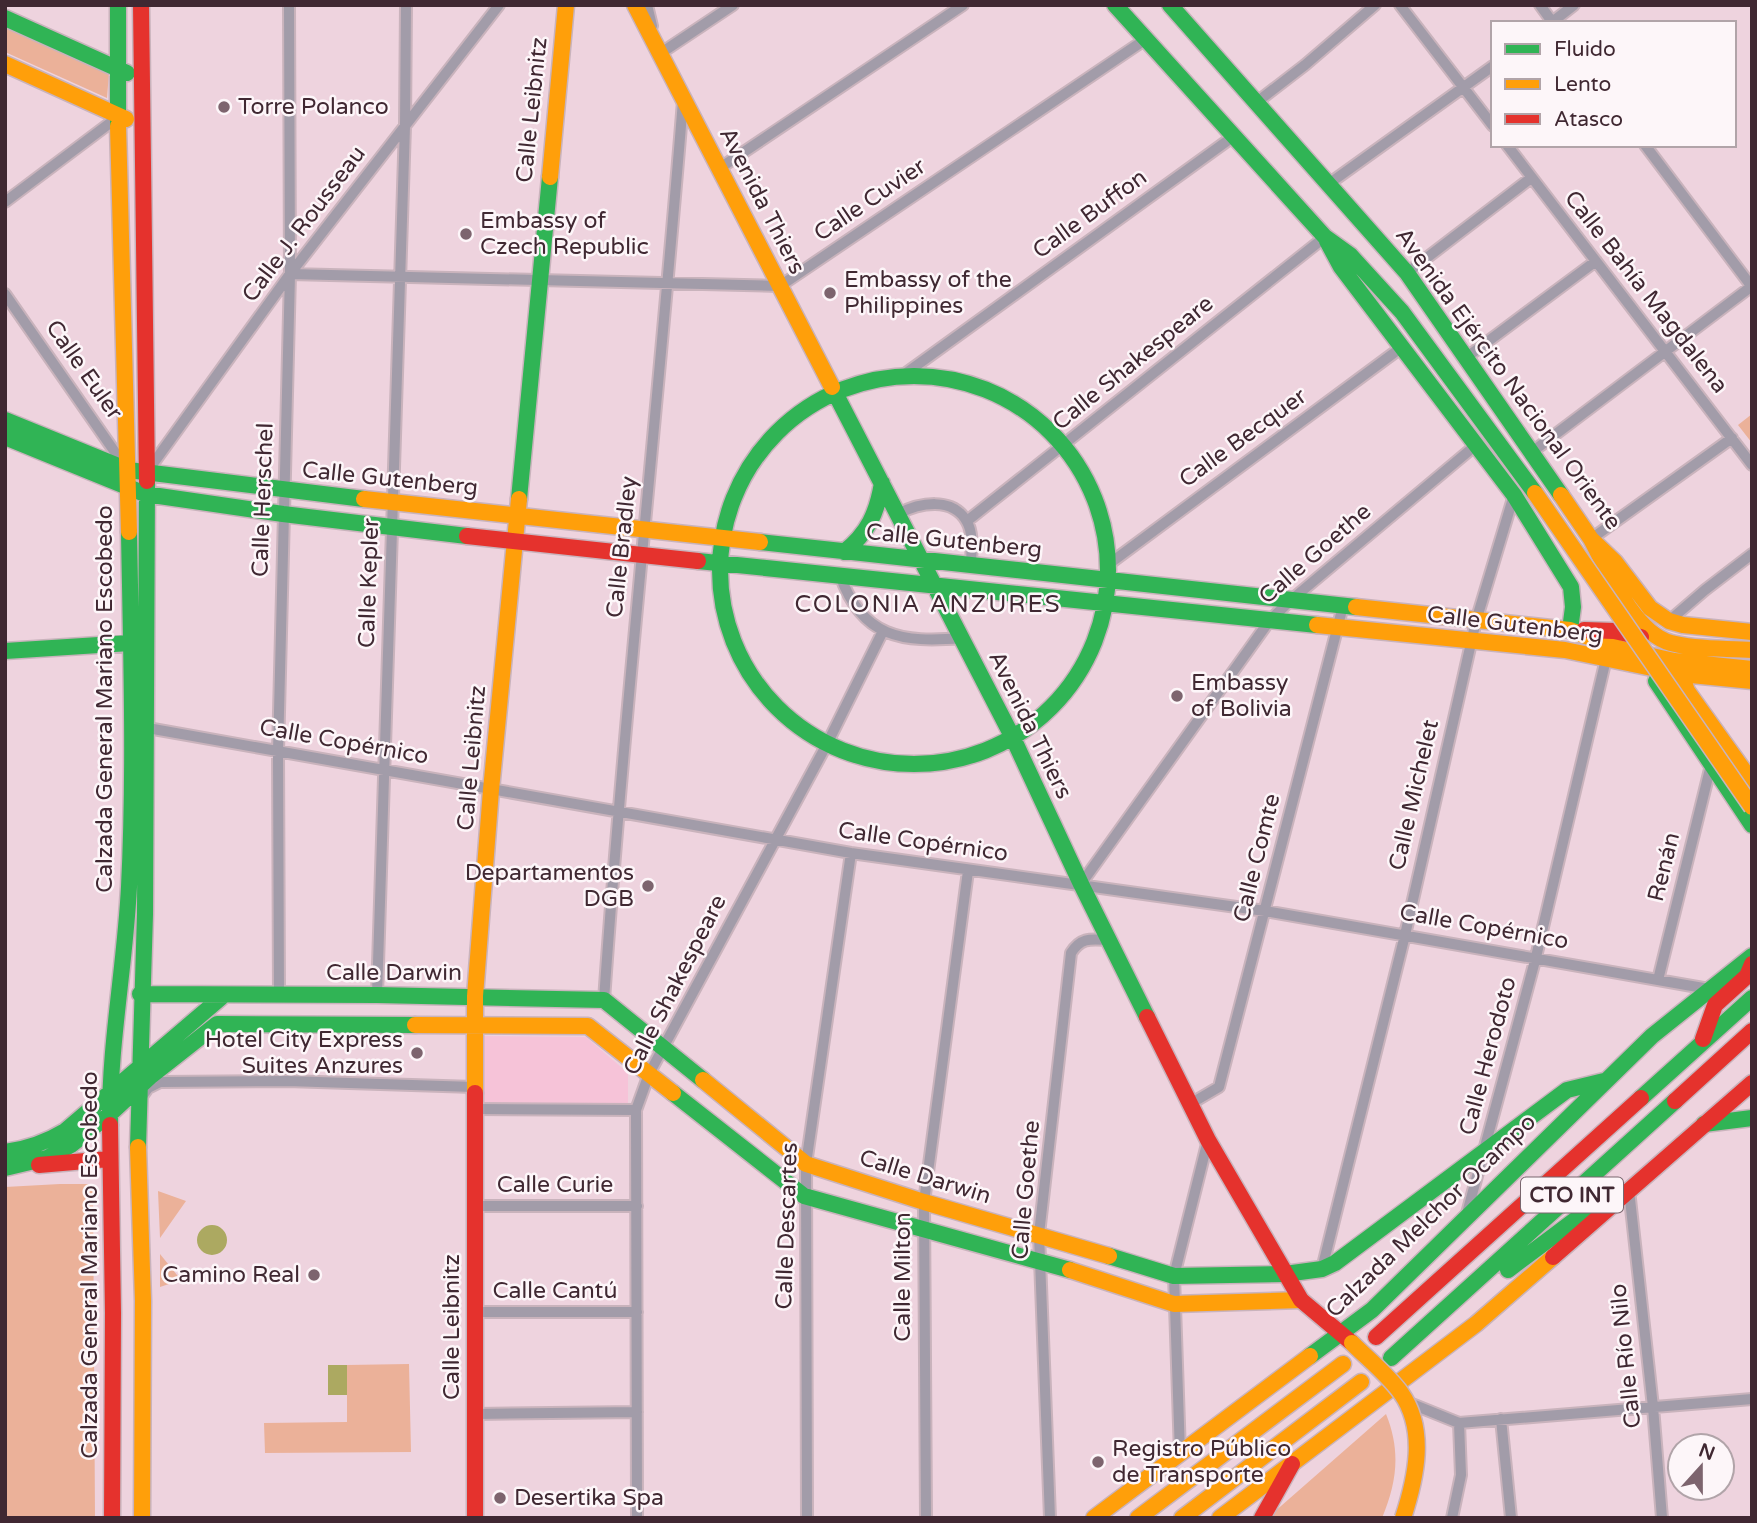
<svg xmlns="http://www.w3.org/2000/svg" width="1757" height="1523" font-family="'Varela Round',sans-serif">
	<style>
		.built { fill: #f6c3d8 }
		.green { fill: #ebb199 }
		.water { fill: #aca961 }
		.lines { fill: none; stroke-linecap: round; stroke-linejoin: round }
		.street-casing { stroke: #c9b3bc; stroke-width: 14 }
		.fast-casing { stroke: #c9b3bc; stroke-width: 19 }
		.slow-casing { stroke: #c9b3bc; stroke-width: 19 }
		.jam-casing { stroke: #c9b3bc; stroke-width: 19 }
		.street { stroke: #a29ca9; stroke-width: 10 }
		.fast { stroke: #30b455; stroke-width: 16 }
		.slow { stroke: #ff9f0a; stroke-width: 16 }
		.jam { stroke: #e5322d; stroke-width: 16 }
		.slow-bridge-casing { stroke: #c9b3bc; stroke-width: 19; stroke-linecap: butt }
		.slow-bridge { stroke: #ff9f0a; stroke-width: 16 }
		.poi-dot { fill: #7d646e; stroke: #fdf6f9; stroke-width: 2.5 }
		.labels { text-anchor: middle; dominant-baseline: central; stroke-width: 5; stroke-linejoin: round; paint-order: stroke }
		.shield { fill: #fdf6f9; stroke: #79666e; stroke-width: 2 }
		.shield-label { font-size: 21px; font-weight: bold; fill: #402832 }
		.poi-label { font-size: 23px; fill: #402832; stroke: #fdf6f9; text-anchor: start }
		.street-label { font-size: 23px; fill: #402832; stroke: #fdf6f9 }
		.neighbourhood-label { font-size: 24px; letter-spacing: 2px; fill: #402832; stroke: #fdf6f9 }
	</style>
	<rect width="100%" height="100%" fill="#eed3de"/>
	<path class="built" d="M 482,1036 L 586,1037 L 628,1073 L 628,1112 L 482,1116 Z"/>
	<path class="green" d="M 5,26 L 109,73 L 107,98 L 5,52 Z
		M 1752,414 L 1752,443 L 1738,425 Z
		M 60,1184 L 93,1184 L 95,1518 L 5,1518 L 5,1187 Z
		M 158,1191 L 186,1201 L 160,1238 Z
		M 160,1254 L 181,1280 L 160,1287 Z
		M 409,1364 L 411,1452 L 265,1453 L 264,1423 L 347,1422 L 347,1365 Z
		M 1386,1414 C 1401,1451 1397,1482 1382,1518 L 1270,1518 L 1273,1513 Z"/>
	<path class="water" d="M197 1240a15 15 0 1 1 30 0a15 15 0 1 1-30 0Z
		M 328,1365 L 347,1365 L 347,1395 L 328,1395 Z"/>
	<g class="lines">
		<g class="street-casing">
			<path id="street" d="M 647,5 L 652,26
				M 1400,5 L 1493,126
				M 1540,5 L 1553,23
				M 1551,23 L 1574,5
				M 661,53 L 733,5
				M 1257,102 L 1305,65 L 1375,5
				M 1507,145 L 1752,465
				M 1645,145 L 1752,287
				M 720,168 L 963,5
				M 1330,183 L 1493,66
				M 5,202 L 118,117
				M 1407,273 L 1531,178
				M 290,274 L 780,286 L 1146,39
				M 5,294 L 126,468
				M 1467,357 L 1596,261
				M 902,376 L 1234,136
				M 1532,452 L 1752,286
				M 147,472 L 290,274 L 499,5
				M 898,514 C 919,503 953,496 967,522 C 974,534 971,553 971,566
				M 967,521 L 1325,237
				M 1591,539 L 1732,438
				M 1109,564 L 1402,347
				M 840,575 C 862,638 902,643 962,638
				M 1669,621 L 1705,590 L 1752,554
				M 142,727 L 851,853 L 1265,911 L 1709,989
				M 1081,884 L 1270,620 L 1290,601 L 1476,445
				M 1658,980 L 1711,765
				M 279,995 L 278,752 L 290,274 L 289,5
				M 377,995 L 405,126 L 406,5
				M 604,1000 C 625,700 659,401 683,101
				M 143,1095 L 148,1088 L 160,1082 L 287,1081 L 474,1087
				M 1190,1104 L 1219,1087 L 1343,606
				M 474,1109 L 636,1110
				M 1629,1190 L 1653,1407 L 1662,1518
				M 474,1206 L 637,1206
				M 1466,1217 L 1536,957 L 1606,659
				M 1322,1269 L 1405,935 L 1476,621 L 1514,495
				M 474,1312 L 637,1312
				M 1407,1402 L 1459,1423 L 1752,1399
				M 475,1414 L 637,1412
				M 1501,1419 L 1511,1518
				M 1180,1454 L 1174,1276 L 1208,1140
				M 637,1518 L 636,1110 L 649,1074 L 663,1048 L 827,744 L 883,631
				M 807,1518 L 806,1164 L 851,853
				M 926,1518 L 924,1202 L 968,871
				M 1050,1518 L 1039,1234 L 1071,953 C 1081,937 1091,939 1108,940
				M 1452,1518 L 1461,1475 L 1459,1423"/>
		</g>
		<g class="fast-casing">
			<path id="fast" d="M 118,5 L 118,126
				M 1115,5 L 1325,237 L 1350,255 L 1402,312 L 1535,493
				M 1170,5 L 1407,273 L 1561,495
				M 5,18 L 127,73
				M 1327,241 L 1341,267 L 1514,495 L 1571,587 L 1573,607 L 1570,630
				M720 570a194 194 0 1 1 388 0a194 194 0 1 1-388 0Z
				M 832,387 L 1013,738 L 1081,884 L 1147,1017
				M 5,420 L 128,470 L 364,499
				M 5,437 L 145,494 L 283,514 L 467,536
				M 519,499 L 550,177
				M 760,542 L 1356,607
				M 844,552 C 868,533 877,513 882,483
				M 698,561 L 1317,625
				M 5,651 L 130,643
				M 1656,681 L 1752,825
				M 140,994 L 377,995 L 604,1000 L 703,1080
				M 673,1093 L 804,1196 L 1070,1270
				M 1641,1098 L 1752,998
				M 1704,1124 L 1752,1118
				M 110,1125 C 109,1045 125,967 129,887 C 135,769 131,650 129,532
				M 138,1147 L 145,914 L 147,481
				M 5,1152 C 28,1149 45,1143 65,1131 L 224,995
				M 5,1168 L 47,1158 L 71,1145 L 110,1114 L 151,1076 L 217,1024 L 415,1025
				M 1109,1256 L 1174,1276 L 1285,1274 L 1322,1269 L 1335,1263 L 1567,1090 L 1604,1081
				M 1508,1270 L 1575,1220 L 1612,1205
				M 1310,1356 L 1372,1310 L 1652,1036 L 1752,956
				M 1391,1358 L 1675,1101"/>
		</g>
		<g class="slow-casing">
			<path id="slow" d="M 635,5 L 832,387
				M 5,64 L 126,119
				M 118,126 L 129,532
				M 550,177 L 566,5
				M 1561,495 L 1591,539 L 1615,562 L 1650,608 L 1669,621 L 1683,625 L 1752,632
				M 364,499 L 760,542
				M 1591,539 C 1608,571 1634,633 1671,643 C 1697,650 1726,648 1752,650
				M 1356,607 L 1570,630 L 1621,649 L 1674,661 L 1752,669
				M 1317,625 L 1565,650 L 1681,674 L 1752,681
				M 1681,674 L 1687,691 L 1752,782
				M 415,1025 L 588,1026 L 673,1093
				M 703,1080 L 806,1164 L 924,1202 L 1109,1256
				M 475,1093 L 475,996 L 491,790 L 519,499
				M 138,1147 L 143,1301 L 142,1518
				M 1070,1270 L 1174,1304 L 1301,1300
				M 1094,1518 L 1310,1356
				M 1138,1518 L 1343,1364
				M 1182,1518 L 1361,1382
				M 1220,1518 L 1476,1324 L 1553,1257"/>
		</g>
		<g class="jam-casing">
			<path id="jam" d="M 141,5 L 147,481
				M 467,536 L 698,561
				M 1584,630 L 1614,631 L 1641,637
				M 1147,1017 L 1208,1140 L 1301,1300 L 1352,1343
				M 1703,1039 L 1715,1005 L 1747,976 L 1752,964
				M 475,1093 L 475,1518
				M 1675,1101 L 1752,1031
				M 110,1125 L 113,1313 L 112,1518
				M 39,1165 L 109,1159
				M 1553,1257 L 1752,1083
				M 1376,1337 L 1641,1098
				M 1262,1518 L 1292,1464"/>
		</g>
		<use href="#street" class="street"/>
		<use href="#fast" class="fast"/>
		<use href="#slow" class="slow"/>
		<use href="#jam" class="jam"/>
		<g class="slow-bridge-casing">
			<path id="slow-bridge" d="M 1535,493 L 1752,807
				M 1352,1343 C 1368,1359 1387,1374 1401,1393 C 1427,1430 1416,1478 1403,1518"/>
		</g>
		<use href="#slow-bridge" class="slow-bridge"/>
	</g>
	<g class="poi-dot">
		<circle cx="224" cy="107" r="7"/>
		<circle cx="466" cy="234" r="7"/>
		<circle cx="830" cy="293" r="7"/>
		<circle cx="1177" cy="696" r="7"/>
		<circle cx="648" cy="886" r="7"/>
		<circle cx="417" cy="1053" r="7"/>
		<circle cx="314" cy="1275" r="7"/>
		<circle cx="1098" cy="1462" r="7"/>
		<circle cx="500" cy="1498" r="7"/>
	</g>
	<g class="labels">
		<rect class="shield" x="1521" y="1177.5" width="102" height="35" rx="5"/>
		<g class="shield-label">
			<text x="1572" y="1195">CTO INT</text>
		</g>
		<g class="poi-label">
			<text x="238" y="107">Torre Polanco</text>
			<text x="480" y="221">Embassy of<tspan x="480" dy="26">Czech Republic</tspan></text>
			<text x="844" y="280">Embassy of the<tspan x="844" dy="26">Philippines</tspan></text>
			<text x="1191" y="683">Embassy<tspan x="1191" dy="26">of Bolivia</tspan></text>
			<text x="634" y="873" text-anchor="end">Departamentos<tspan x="634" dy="26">DGB</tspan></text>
			<text x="403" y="1040" text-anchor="end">Hotel City Express<tspan x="403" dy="26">Suites Anzures</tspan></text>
			<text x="300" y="1275" text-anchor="end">Camino Real</text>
			<text x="1112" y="1449">Registro Público<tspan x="1112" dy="26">de Transporte</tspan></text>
			<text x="514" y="1498">Desertika Spa</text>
		</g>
		<g class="street-label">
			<text transform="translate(532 110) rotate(-84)">Calle Leibnitz</text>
			<text transform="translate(870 200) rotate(-34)">Calle Cuvier</text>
			<text transform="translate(762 201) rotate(63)">Avenida Thiers</text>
			<text transform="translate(1090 214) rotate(-36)">Calle Buffon</text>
			<text transform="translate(304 224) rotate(-53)">Calle J. Rousseau</text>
			<text transform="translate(1646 292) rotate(52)">Calle Bahía Magdalena</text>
			<text transform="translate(1133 363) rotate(-39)">Calle Shakespeare</text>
			<text transform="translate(84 370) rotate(55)">Calle Euler</text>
			<text transform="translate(1508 379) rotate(54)">Avenida Ejército Nacional Oriente</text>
			<text transform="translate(1243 438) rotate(-36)">Calle Becquer</text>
			<text transform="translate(390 479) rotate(6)">Calle Gutenberg</text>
			<text transform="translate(263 500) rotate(-88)">Calle Herschel</text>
			<text transform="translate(954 541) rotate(6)">Calle Gutenberg</text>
			<text transform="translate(622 547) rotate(-84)">Calle Bradley</text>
			<text transform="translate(1315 554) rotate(-41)">Calle Goethe</text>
			<text transform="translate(369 583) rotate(-88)">Calle Kepler</text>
			<text transform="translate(1515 625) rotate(7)">Calle Gutenberg</text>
			<text transform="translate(105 699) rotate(-90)">Calzada General Mariano Escobedo</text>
			<text transform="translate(1030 725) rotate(64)">Avenida Thiers</text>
			<text transform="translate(344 742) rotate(10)">Calle Copérnico</text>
			<text transform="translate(472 758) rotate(-85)">Calle Leibnitz</text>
			<text transform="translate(1414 795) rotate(-77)">Calle Michelet</text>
			<text transform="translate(923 842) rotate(8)">Calle Copérnico</text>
			<text transform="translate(1257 858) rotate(-76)">Calle Comte</text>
			<text transform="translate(1664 867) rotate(-76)">Renán</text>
			<text transform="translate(1484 927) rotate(10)">Calle Copérnico</text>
			<text x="394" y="973">Calle Darwin</text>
			<text transform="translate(675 985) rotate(-63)">Calle Shakespeare</text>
			<text transform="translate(1488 1056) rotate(-75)">Calle Herodoto</text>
			<text transform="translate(925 1177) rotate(17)">Calle Darwin</text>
			<text x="555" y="1185">Calle Curie</text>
			<text transform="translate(1026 1190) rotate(-85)">Calle Goethe</text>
			<text transform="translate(1431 1216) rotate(-44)">Calzada Melchor Ocampo</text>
			<text transform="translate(787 1226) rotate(-88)">Calle Descartes</text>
			<text transform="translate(90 1265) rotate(-90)">Calzada General Mariano Escobedo</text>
			<text transform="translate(903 1277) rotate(-90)">Calle Milton</text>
			<text x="555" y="1291">Calle Cantú</text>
			<text transform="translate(452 1327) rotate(-90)">Calle Leibnitz</text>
			<text transform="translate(1626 1356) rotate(-96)">Calle Río Nilo</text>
		</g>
		<g class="neighbourhood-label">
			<text x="928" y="604">COLONIA ANZURES</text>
		</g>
	</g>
	<rect width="1757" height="1523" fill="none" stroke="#402832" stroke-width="14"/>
	<rect x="1491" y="21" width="245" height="126" fill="#fdf6f9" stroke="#b1a4a9" stroke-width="2"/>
	<rect x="1505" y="44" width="35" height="10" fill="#30b455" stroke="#b1a4a9" stroke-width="2"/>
	<text x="1554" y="56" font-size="21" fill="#402832">Fluido</text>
	<rect x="1505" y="79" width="35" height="10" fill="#ff9f0a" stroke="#b1a4a9" stroke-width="2"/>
	<text x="1554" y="91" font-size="21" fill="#402832">Lento</text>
	<rect x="1505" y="114" width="35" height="10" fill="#e5322d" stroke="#b1a4a9" stroke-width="2"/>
	<text x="1554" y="126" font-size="21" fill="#402832">Atasco</text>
	<g transform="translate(1701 1467) rotate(21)"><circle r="33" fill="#fdf6f9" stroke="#b1a4a9" stroke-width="2"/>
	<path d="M0-5L12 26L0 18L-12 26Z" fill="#7d646e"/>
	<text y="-10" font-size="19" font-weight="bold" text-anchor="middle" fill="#402832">N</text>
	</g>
</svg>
